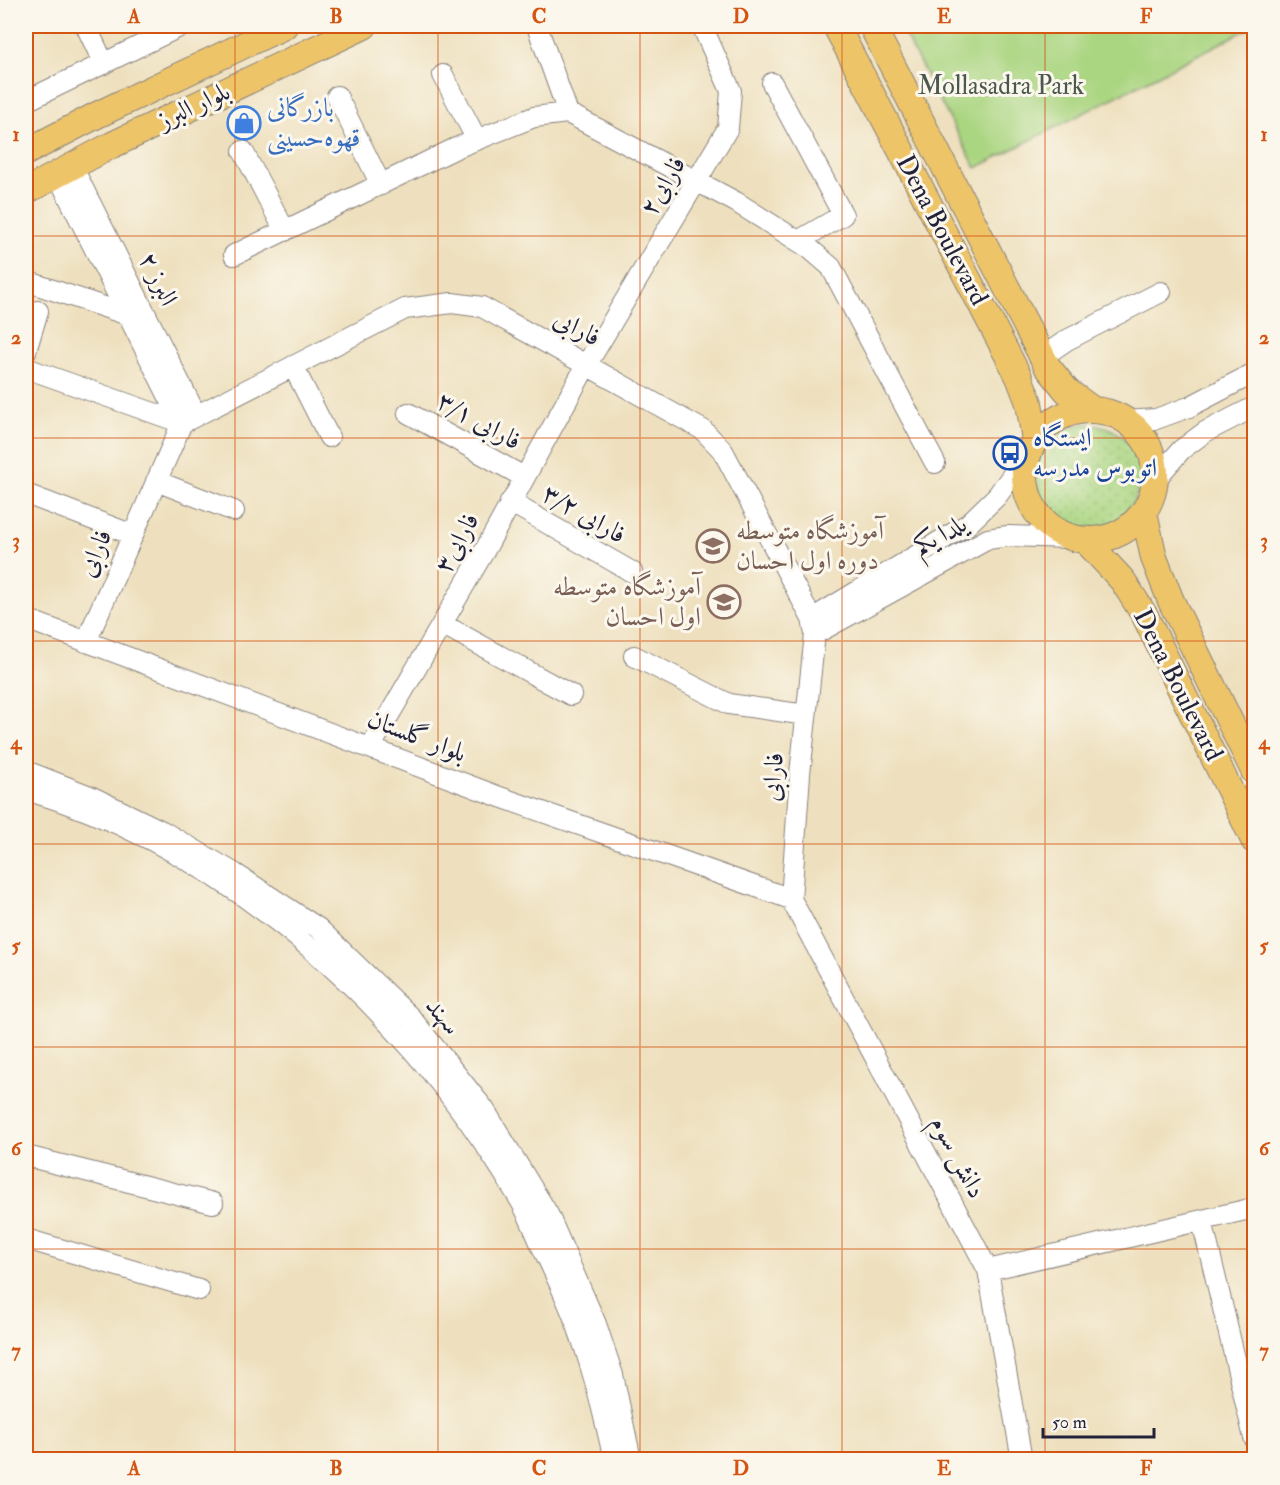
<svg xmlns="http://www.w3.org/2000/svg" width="1280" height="1485" font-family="'IM FELL Double Pica',Amiri,serif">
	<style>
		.grass { fill: url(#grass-dots); stroke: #667c5e; stroke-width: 1.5 }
		.green { fill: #aad581; stroke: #667c5e; stroke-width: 1.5 }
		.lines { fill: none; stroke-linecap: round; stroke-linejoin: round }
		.minor-casing { stroke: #88817c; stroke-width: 22 }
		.major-casing { stroke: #88817c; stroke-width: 28 }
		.minor { stroke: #fff; stroke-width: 20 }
		.major { stroke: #eec469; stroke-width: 26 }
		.grid { fill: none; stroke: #d45411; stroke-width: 1.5; stroke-opacity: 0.55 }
		.labels { text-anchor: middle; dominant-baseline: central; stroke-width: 6; stroke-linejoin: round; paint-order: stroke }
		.park-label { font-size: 26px; fill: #4b5850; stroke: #fbf7ec }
		.street-label { font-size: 26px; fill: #22223b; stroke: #fbf7ec }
		.shop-label { font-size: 26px; fill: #366cbe; stroke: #fbf7ec; text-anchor: start }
		.transit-label { font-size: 26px; fill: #164399; stroke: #fbf7ec; text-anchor: start }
		.education-label { font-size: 26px; fill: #785e54; stroke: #fbf7ec; text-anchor: start }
		.neatline { fill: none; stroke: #d45411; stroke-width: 2 }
		.grid-label { font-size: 20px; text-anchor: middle; font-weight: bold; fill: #d45411 }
	</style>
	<defs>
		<pattern id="grass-dots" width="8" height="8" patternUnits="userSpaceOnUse" patternTransform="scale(1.5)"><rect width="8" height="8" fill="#aad581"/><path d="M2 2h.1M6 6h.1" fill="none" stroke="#92b770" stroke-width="1.8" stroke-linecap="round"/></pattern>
	</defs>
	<rect width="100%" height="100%" fill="#fbf7ec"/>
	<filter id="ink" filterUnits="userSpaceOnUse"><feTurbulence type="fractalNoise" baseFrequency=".0167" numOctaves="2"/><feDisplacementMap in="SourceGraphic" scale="12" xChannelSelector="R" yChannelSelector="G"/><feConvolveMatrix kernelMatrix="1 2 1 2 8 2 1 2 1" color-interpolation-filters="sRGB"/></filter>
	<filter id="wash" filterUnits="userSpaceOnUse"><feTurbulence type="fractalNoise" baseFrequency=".008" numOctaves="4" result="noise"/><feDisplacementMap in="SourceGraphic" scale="24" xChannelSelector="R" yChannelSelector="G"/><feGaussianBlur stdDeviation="1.35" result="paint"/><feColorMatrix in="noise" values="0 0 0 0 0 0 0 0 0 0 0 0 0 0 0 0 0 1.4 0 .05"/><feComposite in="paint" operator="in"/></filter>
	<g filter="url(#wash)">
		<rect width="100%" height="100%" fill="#eee0be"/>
		<path class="grass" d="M1036 476a52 52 0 1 1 104 0a52 52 0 1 1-104 0Z"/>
		<path class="green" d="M 900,26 L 1254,26 L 976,168 Z"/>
	</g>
	<g filter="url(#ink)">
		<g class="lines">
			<g class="minor-casing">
				<path id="minor" d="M 86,26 L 104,64
					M 537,26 L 568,113
					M 443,75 L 477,140
					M 772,83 L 843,215 L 798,241
					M 337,96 L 381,185
					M 26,101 L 181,26
					M 243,151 L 285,231
					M 72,166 L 196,415
					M 57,174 L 182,423
					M 234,255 L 456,148 L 534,117 L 568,113 L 736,202 L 809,248 L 831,267 L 935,463
					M 26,281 L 128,315
					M 26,351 L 38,311
					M 1042,357 L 1067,340 L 1161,292
					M 293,366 L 329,437
					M 26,368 L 182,423
					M 408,413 L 524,477
					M 1125,421 L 1156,419 L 1189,407 L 1254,373
					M 1155,480 L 1181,450 L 1205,432 L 1254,407
					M 156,481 L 234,511
					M 26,494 L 133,535
					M 510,502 L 632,572
					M 26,619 L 500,797 L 791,899
					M 812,619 L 968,524 L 997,496 L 1027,455
					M 442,624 L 571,695
					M 815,634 L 988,539 L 1008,536 L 1069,538
					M 86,642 L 182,423 L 405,309 L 452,303 L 482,307 L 703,430 L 723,451 L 812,619 L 815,634 L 800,774 L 791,899
					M 634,656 L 729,704 L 806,715
					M 370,748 L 486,548 L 587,364 L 728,128 L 731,91 L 702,26
					M 26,771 L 90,796 L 162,831 L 234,873 L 318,928 L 411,1018 L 484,1109 L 548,1214 L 596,1324 L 613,1375 L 631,1460
					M 26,790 C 235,851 411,1015 520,1200 C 529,1215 535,1231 542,1247 C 556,1276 571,1306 581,1337 C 595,1376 605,1419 614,1460
					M 791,899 L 988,1270 L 1022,1460
					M 26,1156 L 213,1203
					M 1202,1221 L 1254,1438
					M 26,1239 L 199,1290
					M 988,1270 L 1254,1208"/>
			</g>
			<g class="major-casing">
				<path id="major" d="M 836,26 L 1019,377 L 1029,403 L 1035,440
					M 872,26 L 1047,366 L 1067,391 L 1093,410
					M 26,152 L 97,115 L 284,26
					M 26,191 L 112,145 L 364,26
					M1025 475a65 65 0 1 1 130 0a65 65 0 1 1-130 0Z
					M 1144,512 L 1154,558 L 1171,601 L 1254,771
					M 1086,541 L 1123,581 L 1145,616 L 1254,840"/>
			</g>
			<use href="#minor" class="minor"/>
			<use href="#major" class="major"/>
		</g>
	</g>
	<path class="grid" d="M 235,26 L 235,1460M 438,26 L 438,1460M 640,26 L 640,1460M 842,26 L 842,1460M 1045,26 L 1045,1460M 26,236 L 1254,236M 26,438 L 1254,438M 26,641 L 1254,641M 26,844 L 1254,844M 26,1047 L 1254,1047M 26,1249 L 1254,1249"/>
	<defs>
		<g id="shop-ring" transform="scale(1.725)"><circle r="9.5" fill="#fbf7ec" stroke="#3f7fe0" stroke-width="1.5"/><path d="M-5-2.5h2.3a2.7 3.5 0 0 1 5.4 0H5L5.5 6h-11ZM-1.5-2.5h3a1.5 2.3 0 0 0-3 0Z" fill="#3f7fe0"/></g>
		<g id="bus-ring" transform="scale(1.725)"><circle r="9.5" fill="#fbf7ec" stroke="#1a4fb4" stroke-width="1.5"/><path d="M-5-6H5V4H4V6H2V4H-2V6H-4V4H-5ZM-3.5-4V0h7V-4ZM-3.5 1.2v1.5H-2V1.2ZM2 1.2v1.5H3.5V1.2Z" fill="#1a4fb4"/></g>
		<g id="school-ring" transform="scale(1.725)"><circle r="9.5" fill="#fbf7ec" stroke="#8d6e63" stroke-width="1.5"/><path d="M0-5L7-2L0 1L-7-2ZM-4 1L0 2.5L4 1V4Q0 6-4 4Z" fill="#8d6e63"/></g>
	</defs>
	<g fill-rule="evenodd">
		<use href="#shop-ring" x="244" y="123"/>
		<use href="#bus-ring" x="1010" y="453"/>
		<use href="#school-ring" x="713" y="546"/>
		<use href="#school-ring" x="724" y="602"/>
	</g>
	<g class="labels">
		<g class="park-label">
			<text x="1001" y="86">Mollasadra Park</text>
		</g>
		<g class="street-label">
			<text transform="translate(194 106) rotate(-25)">بلوار البرز</text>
			<text transform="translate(663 186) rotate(-59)">فارابی۲</text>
			<text transform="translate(942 230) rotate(62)">Dena Boulevard</text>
			<text transform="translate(158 279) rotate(64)">البرز ۲</text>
			<text transform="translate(577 328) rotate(28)">فارابی</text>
			<text transform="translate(479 421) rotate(29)">فارابی ۳/۱</text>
			<text transform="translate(584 514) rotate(30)">فارابی ۳/۲</text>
			<text transform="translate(940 535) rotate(-28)">یلدا یکم</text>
			<text transform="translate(457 543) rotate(-61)">فارابی۳</text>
			<text transform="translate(95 553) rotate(-66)">فارابی</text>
			<text transform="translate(1178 685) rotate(63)">Dena Boulevard</text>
			<text transform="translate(417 736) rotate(21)">بلوار گلستان</text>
			<text transform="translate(773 777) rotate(-85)">فارابی</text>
			<text transform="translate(443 1016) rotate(50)">سهند</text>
			<text transform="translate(958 1157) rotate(62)">دانش سوم</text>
		</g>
		<g class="shop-label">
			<text x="267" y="108">بازرگانی<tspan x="267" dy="30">قهوه‌حسینی</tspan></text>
		</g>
		<g class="transit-label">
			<text x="1033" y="438">ایستگاه<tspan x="1033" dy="30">اتوبوس مدرسه</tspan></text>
		</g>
		<g class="education-label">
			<text x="736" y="531">آموزشگاه متوسطه<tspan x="736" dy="30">دوره اول احسان</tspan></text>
			<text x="701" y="587" text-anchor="end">آموزشگاه متوسطه<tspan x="701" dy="30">اول احسان</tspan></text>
		</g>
	</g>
	<rect width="1280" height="1485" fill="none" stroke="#fbf7ec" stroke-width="66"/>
	<path d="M1043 1428v9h111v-9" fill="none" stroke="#22223b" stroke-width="3"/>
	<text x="1052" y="1428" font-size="18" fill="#22223b" stroke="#fbf7ec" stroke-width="4.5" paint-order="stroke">50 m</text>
	<rect x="33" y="33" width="1214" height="1419" class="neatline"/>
	<g class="grid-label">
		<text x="134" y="23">A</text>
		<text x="336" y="23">B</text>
		<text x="539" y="23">C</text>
		<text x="741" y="23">D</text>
		<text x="944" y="23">E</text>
		<text x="1146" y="23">F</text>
		<text x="16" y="141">1</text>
		<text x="1264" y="141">1</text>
		<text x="16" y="344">2</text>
		<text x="1264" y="344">2</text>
		<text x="16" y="547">3</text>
		<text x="1264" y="547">3</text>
		<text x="16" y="749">4</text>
		<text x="1264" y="749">4</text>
		<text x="16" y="952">5</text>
		<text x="1264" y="952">5</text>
		<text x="16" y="1155">6</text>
		<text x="1264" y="1155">6</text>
		<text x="16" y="1357">7</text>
		<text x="1264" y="1357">7</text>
		<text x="134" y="1475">A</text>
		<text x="336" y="1475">B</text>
		<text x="539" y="1475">C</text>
		<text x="741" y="1475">D</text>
		<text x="944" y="1475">E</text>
		<text x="1146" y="1475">F</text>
	</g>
</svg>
